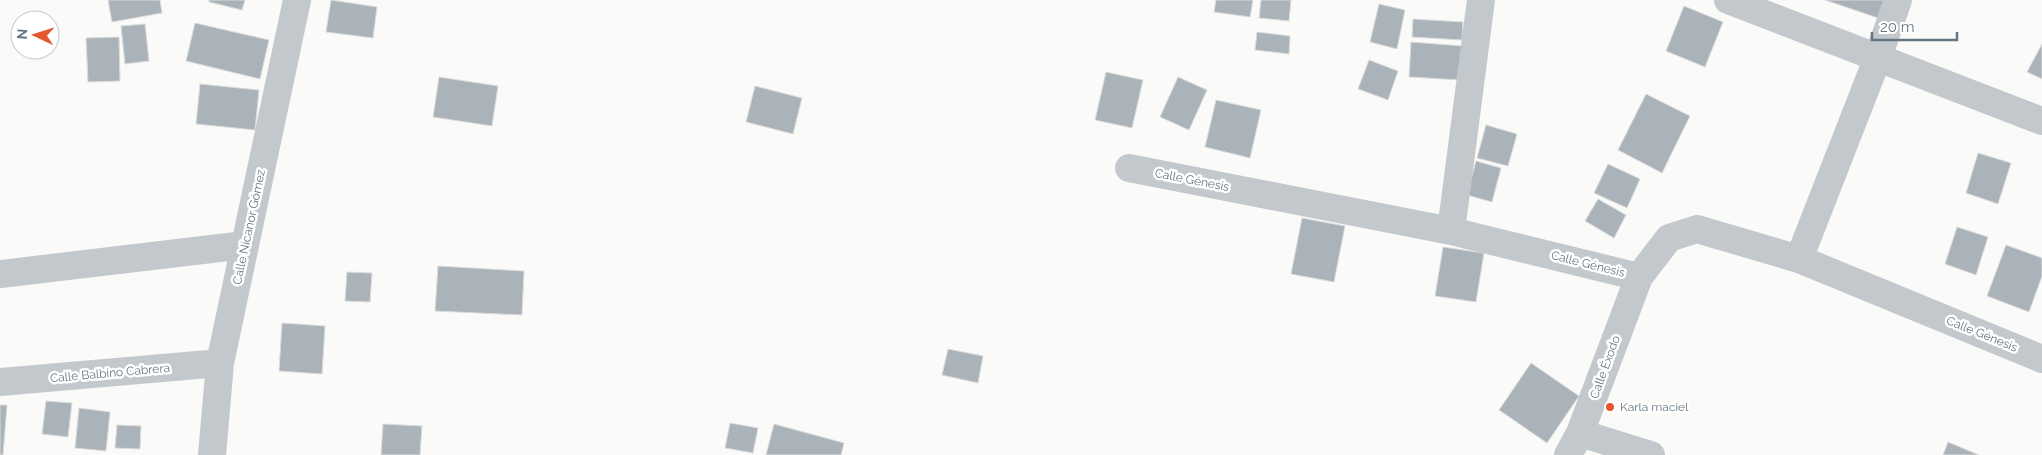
<svg xmlns="http://www.w3.org/2000/svg" width="2042" height="455" font-family="Raleway,sans-serif">
	<style>
		.building { fill: #aab3b9; stroke: #dcdcda }
		.lines { fill: none; stroke-linecap: round; stroke-linejoin: round }
		.minor { stroke: #c3c8cc; stroke-width: 28 }
		.poi-dot { fill: #e4572e; stroke: #fff; stroke-width: 2 }
		.labels { text-anchor: middle; dominant-baseline: central; stroke-width: 5; stroke-linejoin: round; paint-order: stroke }
		.street-label { font-size: 12px; fill: #657683; stroke: #fff }
		.poi-label { font-size: 12px; fill: #657683; stroke: #fff; text-anchor: start }
	</style>
	<rect width="100%" height="100%" fill="#fafaf8"/>
	<path class="building" d="M 108,0 L 160,0 L 162,13 L 112,22 Z
		M 209,0 L 245,0 L 242,10 L 209,2 Z
		M 331,0 L 377,7 L 373,38 L 326,32 Z
		M 1216,0 L 1253,0 L 1250,17 L 1214,12 Z
		M 1261,0 L 1291,0 L 1289,21 L 1259,18 Z
		M 1825,0 L 1886,0 L 1878,18 Z
		M 1379,4 L 1405,10 L 1397,49 L 1370,42 Z
		M 1684,6 L 1723,22 L 1705,67 L 1666,51 Z
		M 1413,19 L 1463,22 L 1462,40 L 1412,37 Z
		M 195,23 L 269,40 L 260,79 L 186,61 Z
		M 145,24 L 149,61 L 125,64 L 121,26 Z
		M 1257,32 L 1290,36 L 1289,54 L 1255,50 Z
		M 119,37 L 120,81 L 88,82 L 86,38 Z
		M 1411,42 L 1463,46 L 1461,80 L 1409,77 Z
		M 2042,44 L 2042,79 L 2027,72 Z
		M 1369,60 L 1398,71 L 1388,100 L 1358,89 Z
		M 1106,72 L 1143,80 L 1132,128 L 1095,120 Z
		M 439,77 L 498,86 L 492,126 L 433,117 Z
		M 1178,77 L 1207,90 L 1189,130 L 1160,117 Z
		M 200,84 L 259,90 L 255,130 L 196,124 Z
		M 755,86 L 802,98 L 793,134 L 746,122 Z
		M 1646,94 L 1690,116 L 1662,173 L 1618,150 Z
		M 1216,100 L 1261,110 L 1250,158 L 1205,147 Z
		M 1486,125 L 1517,134 L 1508,166 L 1477,158 Z
		M 1978,153 L 2011,163 L 1998,204 L 1966,193 Z
		M 1476,161 L 1501,168 L 1492,202 L 1467,195 Z
		M 1608,164 L 1640,179 L 1627,208 L 1594,193 Z
		M 1598,199 L 1626,215 L 1614,238 L 1585,221 Z
		M 1302,218 L 1345,226 L 1334,282 L 1291,274 Z
		M 1957,227 L 1988,237 L 1976,275 L 1945,264 Z
		M 2006,245 L 2042,258 L 2042,276 L 2029,312 L 1987,296 Z
		M 1443,247 L 1484,253 L 1476,302 L 1435,296 Z
		M 438,266 L 524,271 L 522,315 L 435,311 Z
		M 347,272 L 372,273 L 370,302 L 345,301 Z
		M 282,323 L 325,326 L 322,374 L 279,371 Z
		M 948,349 L 983,356 L 978,383 L 942,375 Z
		M 1531,363 L 1579,396 L 1547,443 L 1499,410 Z
		M 46,401 L 72,403 L 68,437 L 42,434 Z
		M 0,405 L 7,405 L 3,455 L 0,455 Z
		M 79,408 L 110,412 L 106,451 L 75,448 Z
		M 730,423 L 758,428 L 753,453 L 725,448 Z
		M 383,424 L 422,426 L 420,455 L 381,455 Z
		M 774,424 L 844,443 L 841,455 L 766,455 Z
		M 117,425 L 141,426 L 140,449 L 115,448 Z
		M 1948,442 L 1979,455 L 1943,455 Z"/>
	<g class="lines">
		<path class="minor" d="M 1728,0 L 2042,121
			M 1129,168 L 1451,231 L 1639,277 L 1669,238 L 1697,229 L 1799,259 L 2042,359
			M 1451,231 L 1481,0
			M 1799,259 L 1878,57 L 1898,0
			M 0,274 L 245,245
			M 0,382 L 220,363
			M 1580,433 L 1651,455
			M 212,455 L 220,363 L 297,0
			M 1568,455 L 1580,433 L 1639,277"/>
	</g>
	<circle class="poi-dot" cx="1610" cy="407" r="5"/>
	<g class="labels">
		<g class="street-label">
			<text transform="translate(1192 180) rotate(11)">Calle Génesis</text>
			<text transform="translate(249 227) rotate(-78)">Calle Nicanor Gómez</text>
			<text transform="translate(1588 264) rotate(14)">Calle Génesis</text>
			<text transform="translate(1982 334) rotate(22)">Calle Génesis</text>
			<text transform="translate(1605 367) rotate(-70)">Calle Éxodo</text>
			<text transform="translate(110 373) rotate(-5)">Calle Balbino Cabrera</text>
		</g>
		<g class="poi-label">
			<text x="1620" y="407">Karla maciel</text>
		</g>
	</g>
	<g transform="translate(35 35) rotate(274)"><circle r="24" fill="#ffffff" stroke="#c1c8cd"/>
	<path d="M0-4L9 19L0 12L-9 19Z" fill="#e4572e"/>
	<text y="-8" font-size="14" font-weight="bold" text-anchor="middle" fill="#657683">N</text>
	</g>
	<path d="M1872 32v8h85v-8" fill="none" stroke="#657683" stroke-width="2.5"/>
	<text x="1880" y="32" font-size="15" fill="#657683" stroke="#ffffff" stroke-width="4" paint-order="stroke">20 m</text>
</svg>
